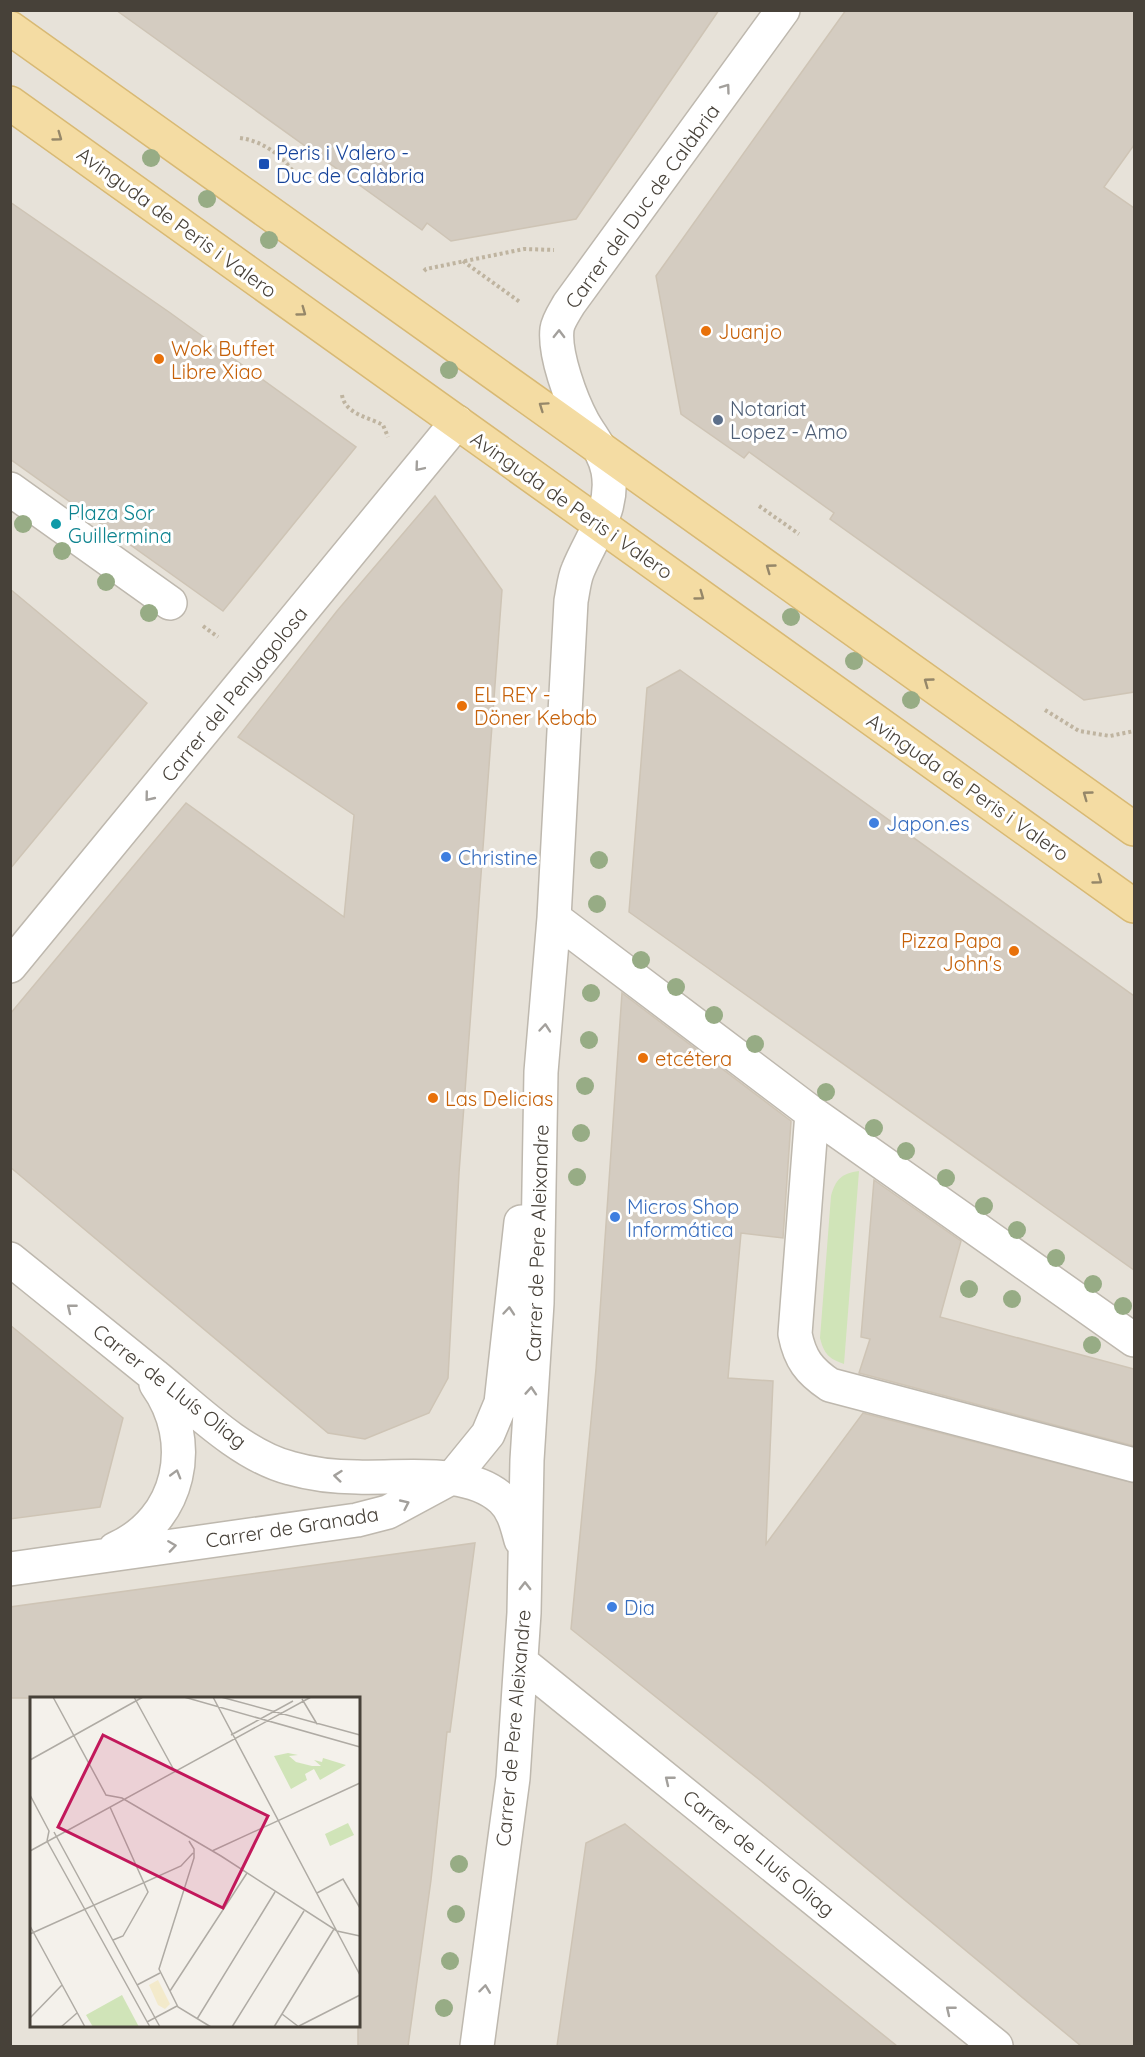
<svg xmlns="http://www.w3.org/2000/svg" width="1145" height="2057" font-family="Quicksand,sans-serif">
	<style>
		.residential { fill: #e7e2d9; fill-rule: evenodd }
		.green { fill: #d0e4b8 }
		.building { fill: #d4ccc1; stroke: #cec4b5; stroke-width: 1.5 }
		.lines { fill: none; stroke-linecap: round; stroke-linejoin: round }
		.street-casing { stroke: #beb8ae; stroke-width: 36 }
		.primary-casing { stroke: #d8b974; stroke-width: 36 }
		.path { stroke: #bfb4a0; stroke-width: 4; stroke-dasharray: 3 3; stroke-linecap: butt }
		.street { stroke: #fff; stroke-width: 33 }
		.primary { stroke: #f4dca3; stroke-width: 33 }
		.tree { fill: #97ac85 }
		.oneway { stroke: #a3a09c }
		.oneway2 { stroke: #958769 }
		.transit-dot { fill: #1a4fb4; stroke: #fff; stroke-width: 2 }
		.food-dot { fill: #e8710a; stroke: #fff; stroke-width: 2 }
		.service-dot { fill: #5c6f8a; stroke: #fff; stroke-width: 2 }
		.culture-dot { fill: #0f9aa8; stroke: #fff; stroke-width: 2 }
		.shop-dot { fill: #3f7fe0; stroke: #fff; stroke-width: 2 }
		.labels { text-anchor: middle; dominant-baseline: central; stroke-width: 6; stroke-linejoin: round; paint-order: stroke }
		.transit-label { font-size: 20px; fill: #164399; stroke: #fff; text-anchor: start }
		.street-label { font-size: 20px; fill: #474139; stroke: #fff }
		.food-label { font-size: 20px; fill: #c56008; stroke: #fff; text-anchor: start }
		.service-label { font-size: 20px; fill: #4e5e75; stroke: #fff; text-anchor: start }
		.culture-label { font-size: 20px; fill: #0d838f; stroke: #fff; text-anchor: start }
		.shop-label { font-size: 20px; fill: #366cbe; stroke: #fff; text-anchor: start }
		.inset-road { fill: none; stroke: #afaba4; stroke-width: 1.5 }
		.view { fill: #c2185b; fill-opacity: 0.15; stroke: #c2185b; stroke-width: 3 }
		.inset-edge { fill: none; stroke: #474139; stroke-width: 3 }
	</style>
	<rect width="100%" height="100%" fill="#f4f1eb"/>
	<path class="residential" d="M 11,11 L 1134,11 L 1134,2046 L 11,2046 ZM 32,1698 L 358,1698 L 358,2026 L 32,2026 Z"/>
	<path class="green" d="M 859,1171 L 844,1364 C 829,1359 824,1354 820,1338 L 831,1196 C 835,1180 842,1173 859,1171 Z"/>
	<path class="building" d="M 116,10 L 719,10 L 576,219 L 451,241 L 427,223 L 422,230 Z
		M 846,10 L 1134,10 L 1134,145 L 1104,187 L 1134,208 L 1134,692 L 1084,700 L 830,519 L 834,513 L 749,452 L 744,458 L 681,414 L 656,276 Z
		M 10,202 L 169,312 L 356,447 L 223,611 L 10,459 Z
		M 435,496 L 502,590 L 459,1173 L 448,1378 L 429,1413 L 365,1439 L 328,1433 L 10,1167 L 10,1014 L 186,803 L 344,917 L 354,815 L 238,737 L 337,611 Z
		M 10,589 L 147,703 L 10,869 Z
		M 680,670 L 1134,996 L 1134,1270 L 629,912 L 647,688 Z
		M 622,993 L 791,1121 L 783,1238 L 741,1233 L 728,1378 L 773,1381 L 766,1544 L 863,1413 L 1134,1483 L 1134,2046 L 1081,2046 L 761,1781 L 571,1629 L 596,1369 Z
		M 874,1180 L 961,1241 L 940,1317 L 1134,1369 L 1134,1446 L 859,1373 L 870,1339 L 861,1337 Z
		M 10,1325 L 123,1418 L 100,1507 L 10,1519 Z
		M 475,1543 L 450,1732 L 447,1732 L 431,1880 L 408,2046 L 358,2046 L 358,1698 L 10,1698 L 10,1607 Z
		M 625,1824 L 778,1950 L 897,2046 L 557,2046 L 586,1843 Z"/>
	<g class="lines">
		<g class="street-casing">
			<path id="street" d="M 10,489 L 170,603
				M 554,918 L 812,1113 L 1134,1340
				M 10,966 L 457,422
				M 812,1113 L 795,1334 C 800,1359 809,1371 830,1385 L 1134,1465
				M 10,1259 C 59,1298 107,1337 155,1376 C 193,1407 242,1456 290,1468 C 311,1474 335,1477 357,1477 C 402,1479 467,1467 502,1499 C 514,1510 517,1526 521,1540
				M 115,1549 C 181,1520 197,1441 156,1384
				M 10,1569 L 357,1520 L 388,1512 L 453,1477 L 488,1434 L 501,1403 L 521,1222
				M 521,1662 L 996,2046
				M 477,2046 L 513,1778 L 524,1613 L 527,1460 L 537,1303 L 541,1072 L 554,918 L 571,601 C 573,591 574,579 578,570 C 592,536 615,509 608,471 C 604,451 592,438 583,422 C 571,400 554,354 557,329 C 558,321 565,311 569,304 L 783,10"/>
		</g>
		<g class="primary-casing">
			<path id="primary" d="M 10,28 L 1134,829
				M 10,103 L 1134,906"/>
		</g>
		<path class="path" d="M 240,138 C 264,141 286,158 298,179
			M 463,261 L 520,302
			M 424,271 L 426,269 L 524,249 L 554,250
			M 342,395 C 345,414 368,417 383,425 L 388,437
			M 759,506 L 799,534
			M 203,626 L 218,637
			M 1045,710 L 1079,731 L 1110,736 L 1134,731"/>
		<use href="#street" class="street"/>
		<use href="#primary" class="primary"/>
	</g>
	<g class="tree">
		<circle cx="151" cy="158" r="9"/>
		<circle cx="207" cy="199" r="9"/>
		<circle cx="269" cy="240" r="9"/>
		<circle cx="449" cy="370" r="9"/>
		<circle cx="23" cy="524" r="9"/>
		<circle cx="62" cy="551" r="9"/>
		<circle cx="106" cy="582" r="9"/>
		<circle cx="149" cy="613" r="9"/>
		<circle cx="791" cy="617" r="9"/>
		<circle cx="854" cy="661" r="9"/>
		<circle cx="911" cy="700" r="9"/>
		<circle cx="599" cy="860" r="9"/>
		<circle cx="597" cy="904" r="9"/>
		<circle cx="641" cy="960" r="9"/>
		<circle cx="676" cy="987" r="9"/>
		<circle cx="591" cy="993" r="9"/>
		<circle cx="714" cy="1015" r="9"/>
		<circle cx="589" cy="1040" r="9"/>
		<circle cx="755" cy="1044" r="9"/>
		<circle cx="585" cy="1086" r="9"/>
		<circle cx="826" cy="1092" r="9"/>
		<circle cx="874" cy="1128" r="9"/>
		<circle cx="581" cy="1133" r="9"/>
		<circle cx="906" cy="1151" r="9"/>
		<circle cx="577" cy="1177" r="9"/>
		<circle cx="946" cy="1178" r="9"/>
		<circle cx="984" cy="1206" r="9"/>
		<circle cx="1017" cy="1230" r="9"/>
		<circle cx="1056" cy="1258" r="9"/>
		<circle cx="1093" cy="1284" r="9"/>
		<circle cx="969" cy="1289" r="9"/>
		<circle cx="1012" cy="1299" r="9"/>
		<circle cx="1123" cy="1306" r="9"/>
		<circle cx="1092" cy="1345" r="9"/>
		<circle cx="459" cy="1864" r="9"/>
		<circle cx="456" cy="1914" r="9"/>
		<circle cx="450" cy="1961" r="9"/>
		<circle cx="444" cy="2008" r="9"/>
	</g>
	<defs><path id="oneway-chevron" d="M-2-3.5L2.5 0L-2 3.5" fill="none" stroke-width="1.6" stroke-linecap="round" stroke-linejoin="round" transform="scale(1.5)"/></defs>
	<g class="oneway">
		<use href="#oneway-chevron" transform="translate(726 88) rotate(-54)"/>
		<use href="#oneway-chevron" transform="translate(559 334) rotate(-89)"/>
		<use href="#oneway-chevron" transform="translate(419 467) rotate(130)"/>
		<use href="#oneway-chevron" transform="translate(149 797) rotate(129)"/>
		<use href="#oneway-chevron" transform="translate(545 1028) rotate(-85)"/>
		<use href="#oneway-chevron" transform="translate(71 1308) rotate(-141)"/>
		<use href="#oneway-chevron" transform="translate(509 1311) rotate(-85)"/>
		<use href="#oneway-chevron" transform="translate(531 1391) rotate(-86)"/>
		<use href="#oneway-chevron" transform="translate(176 1474) rotate(-74)"/>
		<use href="#oneway-chevron" transform="translate(338 1476) rotate(-174)"/>
		<use href="#oneway-chevron" transform="translate(405 1504) rotate(-25)"/>
		<use href="#oneway-chevron" transform="translate(172 1546) rotate(-8)"/>
		<use href="#oneway-chevron" transform="translate(525 1586) rotate(-90)"/>
		<use href="#oneway-chevron" transform="translate(669 1780) rotate(-141)"/>
		<use href="#oneway-chevron" transform="translate(485 1989) rotate(-83)"/>
		<use href="#oneway-chevron" transform="translate(950 2010) rotate(-141)"/>
	</g>
	<g class="oneway2">
		<use href="#oneway-chevron" transform="translate(58 137) rotate(36)"/>
		<use href="#oneway-chevron" transform="translate(302 312) rotate(36)"/>
		<use href="#oneway-chevron" transform="translate(543 406) rotate(-145)"/>
		<use href="#oneway-chevron" transform="translate(770 568) rotate(-144)"/>
		<use href="#oneway-chevron" transform="translate(700 596) rotate(36)"/>
		<use href="#oneway-chevron" transform="translate(928 682) rotate(-144)"/>
		<use href="#oneway-chevron" transform="translate(1087 795) rotate(-144)"/>
		<use href="#oneway-chevron" transform="translate(1098 880) rotate(36)"/>
	</g>
	<rect class="transit-dot" x="258" y="158" width="12" height="12" rx="3"/>
	<g class="food-dot">
		<circle cx="706" cy="331" r="6"/>
		<circle cx="159" cy="359" r="6"/>
		<circle cx="462" cy="706" r="6"/>
		<circle cx="1014" cy="951" r="6"/>
		<circle cx="643" cy="1058" r="6"/>
		<circle cx="433" cy="1098" r="6"/>
	</g>
	<circle class="service-dot" cx="718" cy="420" r="6"/>
	<circle class="culture-dot" cx="56" cy="524" r="6"/>
	<g class="shop-dot">
		<circle cx="874" cy="823" r="6"/>
		<circle cx="446" cy="857" r="6"/>
		<circle cx="615" cy="1217" r="6"/>
		<circle cx="612" cy="1607" r="6"/>
	</g>
	<g class="labels">
		<g class="transit-label">
			<text x="276" y="152">Peris i Valero -<tspan x="276" dy="23">Duc de Calàbria</tspan></text>
		</g>
		<g class="street-label">
			<text transform="translate(642 206) rotate(-54)">Carrer del Duc de Calàbria</text>
			<text transform="translate(177 222) rotate(36)">Avinguda de Peris i Valero</text>
			<text transform="translate(572 505) rotate(35)">Avinguda de Peris i Valero</text>
			<text transform="translate(234 694) rotate(-51)">Carrer del Penyagolosa</text>
			<text transform="translate(968 787) rotate(35)">Avinguda de Peris i Valero</text>
			<text transform="translate(537 1243) rotate(-88)">Carrer de Pere Aleixandre</text>
			<text transform="translate(170 1386) rotate(38)">Carrer de Lluís Oliag</text>
			<text transform="translate(292 1527) rotate(-9)">Carrer de Granada</text>
			<text transform="translate(513 1728) rotate(-85)">Carrer de Pere Aleixandre</text>
			<text transform="translate(759 1853) rotate(39)">Carrer de Lluís Oliag</text>
		</g>
		<g class="food-label">
			<text x="718" y="331">Juanjo</text>
			<text x="171" y="348">Wok Buffet<tspan x="171" dy="23">Libre Xiao</tspan></text>
			<text x="474" y="694">EL REY -<tspan x="474" dy="23">Döner Kebab</tspan></text>
			<text x="1002" y="940" text-anchor="end">Pizza Papa<tspan x="1002" dy="23">John's</tspan></text>
			<text x="655" y="1058">etcétera</text>
			<text x="445" y="1098">Las Delicias</text>
		</g>
		<g class="service-label">
			<text x="730" y="408">Notariat<tspan x="730" dy="23">Lopez - Amo</tspan></text>
		</g>
		<g class="culture-label">
			<text x="68" y="512">Plaza Sor<tspan x="68" dy="23">Guillermina</tspan></text>
		</g>
		<g class="shop-label">
			<text x="886" y="823">Japon.es</text>
			<text x="458" y="857">Christine</text>
			<text x="627" y="1206">Micros Shop<tspan x="627" dy="23">Informática</tspan></text>
			<text x="624" y="1607">Dia</text>
		</g>
	</g>
	<g transform="translate(30 1697)">
		<rect width="330" height="330" fill="#f4f1eb"/>
		<path d="M 258,56 L 268,58 L 259,59 L 266,65 L 282,69 L 291,69 L 284,63 L 292,65 L 293,61 L 316,68 L 290,83 L 284,72 L 275,77 L 277,83 L 261,92 L 244,59 ZM 318,126 L 324,138 L 300,149 L 295,137 ZM 92,298 L 109,330 L 63,330 L 56,318 Z" fill="#d0e4b8"/>
		<path d="M 128,283 L 140,307 L 135,312 L 128,308 L 119,288 Z" fill="#f3eacb"/>
		<path class="inset-road" d="M 23,0 L 76,98 L 92,101 L 191,159 L 307,234 L 330,239M 104,0 L 145,75M 154,0 L 330,50M 183,0 L 330,278M 191,0 L 330,38M 272,2 L 287,27M 201,38 L 263,4M 0,63 L 113,0M 0,98 L 19,134 L 17,144M 80,110 L 118,195 L 93,239 L 83,243M 24,135 L 130,330M 17,144 L 120,330M 159,144 L 164,152 L 164,161 L 129,272 L 148,310 L 181,330M 0,154 L 281,0M 182,154 L 330,86M 287,196 L 313,182 L 330,211M 0,229 L 55,330M 0,237 L 151,169 L 163,156M 107,288 L 130,276M 140,294 L 217,176M 252,317 L 269,330M 0,321 L 32,288M 167,322 L 245,195M 117,325 L 147,309M 269,329 L 330,298M 31,330 L 47,316M 202,330 L 274,214M 244,330 L 304,232"/>
		<path class="view" d="M 73,38 L 238,119 L 193,211 L 28,130 Z"/>
		<rect width="330" height="330" class="inset-edge"/>
	</g>
	<rect width="1145" height="2057" fill="none" stroke="#474139" stroke-width="24"/>
</svg>
